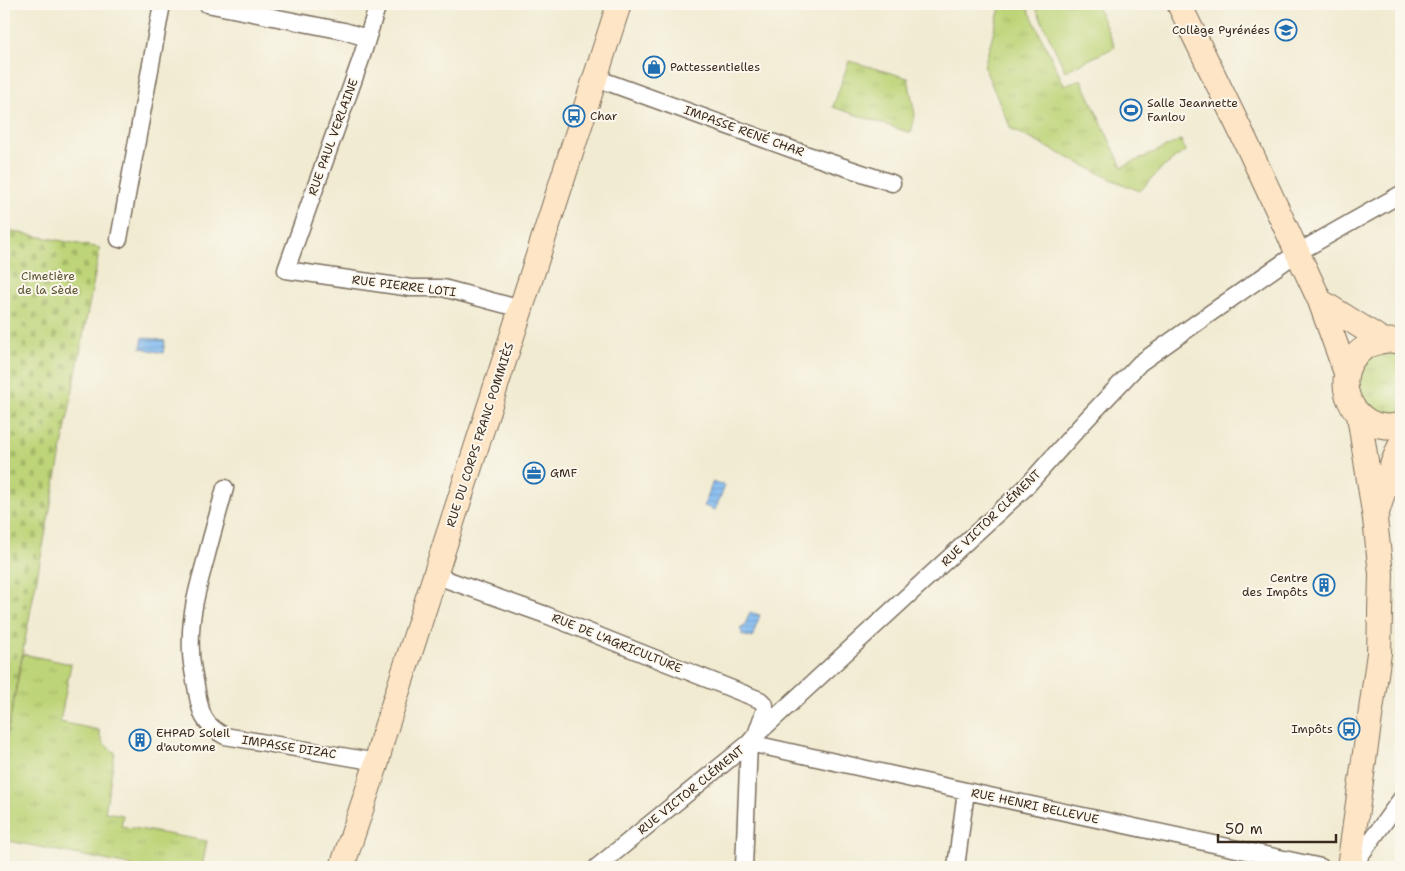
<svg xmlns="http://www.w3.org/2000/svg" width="1405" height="871" font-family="'Shantell Sans',sans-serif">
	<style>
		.grass { fill: url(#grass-tufts); stroke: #7c7f4b }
		.cemetery { fill: url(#cemetery-stones); stroke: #7c7f4b }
		.garden { fill: #bdd478; stroke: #7c7f4b }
		.water { fill: url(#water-rules); stroke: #5e7288 }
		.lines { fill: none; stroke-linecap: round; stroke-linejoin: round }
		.minor-casing { stroke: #7b6e5d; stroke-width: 19 }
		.secondary-casing { stroke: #7b6e5d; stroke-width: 26 }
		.minor { stroke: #fff; stroke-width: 16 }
		.secondary { stroke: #fde5c5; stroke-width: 24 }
		.labels { text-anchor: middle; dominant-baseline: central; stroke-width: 4; stroke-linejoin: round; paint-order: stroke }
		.poi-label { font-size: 12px; fill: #3b2a1e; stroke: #fbf7ec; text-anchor: start }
		.street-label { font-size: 12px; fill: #3b2a1e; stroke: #fbf7ec }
		.park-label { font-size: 12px; fill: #5c5434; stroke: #fbf7ec }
	</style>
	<defs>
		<pattern id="grass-tufts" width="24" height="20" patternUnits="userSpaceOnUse" patternTransform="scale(1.25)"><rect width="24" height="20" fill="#bdd478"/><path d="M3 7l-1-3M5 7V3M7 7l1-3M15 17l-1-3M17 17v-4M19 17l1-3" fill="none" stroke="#a3b667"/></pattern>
		<pattern id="cemetery-stones" width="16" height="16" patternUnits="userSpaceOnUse" patternTransform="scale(1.25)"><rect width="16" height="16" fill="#bdd478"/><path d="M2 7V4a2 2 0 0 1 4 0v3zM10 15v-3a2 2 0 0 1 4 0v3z" fill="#a3b667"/></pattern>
		<pattern id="water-rules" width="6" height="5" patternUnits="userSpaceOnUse" patternTransform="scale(1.25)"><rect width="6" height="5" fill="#80baf1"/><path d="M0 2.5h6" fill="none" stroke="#6a97c3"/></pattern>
	</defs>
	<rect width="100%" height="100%" fill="#fbf7ec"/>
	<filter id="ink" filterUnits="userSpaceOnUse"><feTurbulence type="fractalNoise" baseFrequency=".02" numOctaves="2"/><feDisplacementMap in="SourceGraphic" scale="10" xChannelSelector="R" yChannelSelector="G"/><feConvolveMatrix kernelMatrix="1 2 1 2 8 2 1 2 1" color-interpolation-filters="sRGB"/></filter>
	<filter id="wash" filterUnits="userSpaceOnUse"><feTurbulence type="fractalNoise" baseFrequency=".0096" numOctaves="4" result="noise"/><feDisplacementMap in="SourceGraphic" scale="20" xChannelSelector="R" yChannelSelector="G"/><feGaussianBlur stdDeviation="1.12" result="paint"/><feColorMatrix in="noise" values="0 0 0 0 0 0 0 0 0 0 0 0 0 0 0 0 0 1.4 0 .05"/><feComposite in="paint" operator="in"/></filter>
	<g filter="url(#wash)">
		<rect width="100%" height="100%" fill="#f1ebd2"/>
		<path class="grass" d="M 1001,4 L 1026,4 L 1064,85 L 1081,79 L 1122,167 L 1181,140 L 1185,151 L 1161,169 L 1140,191 L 1115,181 L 1011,129 L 984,67 Z
			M 849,61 L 908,78 L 915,115 L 911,133 L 833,107 Z
			M 1390,349 L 1401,353 L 1401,414 L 1377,417 L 1355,394 L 1361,362 Z
			M 23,654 L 71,664 L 60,722 L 99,730 C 100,741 106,747 115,752 L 105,812 L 123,815 L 121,826 L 207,841 L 202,867 L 130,867 L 130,865 L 4,840 L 4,750 Z"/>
		<path class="cemetery" d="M 4,230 L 100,248 L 4,750 Z"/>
		<path class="garden" d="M 1034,4 L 1096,4 L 1115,47 L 1065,71 Z"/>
		<path class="water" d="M 143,337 L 165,341 L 163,353 L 141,348 Z
			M 713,481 L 725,486 L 715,510 L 704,506 Z
			M 750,612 L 760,615 L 752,638 L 742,635 L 742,632 L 740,630 L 741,628 L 744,627 Z"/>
	</g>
	<g filter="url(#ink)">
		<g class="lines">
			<g class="minor-casing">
				<path id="minor" d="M 207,4 L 344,31 L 367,38
					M 378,4 L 361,59 L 286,270 L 411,288 L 443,288 L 521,309
					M 596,78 L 805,154 L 892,183
					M 119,239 L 162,4
					M 225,488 C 219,511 212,534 206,558 C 197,590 189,618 191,652 C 191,663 194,675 196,686 C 200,710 201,724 225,736 L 377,762
					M 434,575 L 546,615 L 760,700 L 765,705 L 765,709 L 757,732
					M 749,743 L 966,791 L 1321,867
					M 597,867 L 749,743 L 755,736 L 1025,488 L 1083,423 L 1140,363 L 1212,312 L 1297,253 L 1401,194
					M 744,867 L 749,743
					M 956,867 L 966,791
					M 1352,867 L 1401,799"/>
			</g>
			<g class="secondary-casing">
				<path id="secondary" d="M 1179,4 L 1244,138 L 1320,301 L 1346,373
					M 1320,301 L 1384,341
					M 1401,343 C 1394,340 1386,340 1379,342 C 1339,352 1334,400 1368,421 C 1377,427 1391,428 1401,424
					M 1377,513 L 1391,467 L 1401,443
					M 342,867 L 377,762 L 382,740 L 619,4
					M 1349,867 L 1379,653 L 1381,574 L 1375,519 L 1359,415"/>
			</g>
			<use href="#minor" class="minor"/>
			<use href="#secondary" class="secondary"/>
		</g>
	</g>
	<defs>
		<g id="school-ring" transform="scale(1.125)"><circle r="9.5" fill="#fbf7ec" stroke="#1f6fb2" stroke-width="1.5"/><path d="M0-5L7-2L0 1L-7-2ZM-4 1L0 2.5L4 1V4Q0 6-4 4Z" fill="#1f6fb2"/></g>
		<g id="shop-ring" transform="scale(1.125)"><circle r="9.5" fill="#fbf7ec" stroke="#1f6fb2" stroke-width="1.5"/><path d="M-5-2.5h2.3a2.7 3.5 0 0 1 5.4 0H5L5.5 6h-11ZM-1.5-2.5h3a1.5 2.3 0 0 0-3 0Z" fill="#1f6fb2"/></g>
		<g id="stadium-ring" transform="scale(1.125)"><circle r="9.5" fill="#fbf7ec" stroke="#1f6fb2" stroke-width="1.5"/><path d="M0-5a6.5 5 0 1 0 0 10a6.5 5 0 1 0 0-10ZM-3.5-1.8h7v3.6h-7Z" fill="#1f6fb2"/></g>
		<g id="bus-ring" transform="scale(1.125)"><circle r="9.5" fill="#fbf7ec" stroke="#1f6fb2" stroke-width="1.5"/><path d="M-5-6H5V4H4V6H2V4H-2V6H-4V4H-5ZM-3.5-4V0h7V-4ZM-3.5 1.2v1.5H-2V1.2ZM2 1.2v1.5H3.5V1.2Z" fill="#1f6fb2"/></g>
		<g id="office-ring" transform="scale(1.125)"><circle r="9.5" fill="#fbf7ec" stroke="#1f6fb2" stroke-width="1.5"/><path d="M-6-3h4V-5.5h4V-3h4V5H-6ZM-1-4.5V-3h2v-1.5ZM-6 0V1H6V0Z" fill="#1f6fb2"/></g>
		<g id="building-ring" transform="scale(1.125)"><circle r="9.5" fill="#fbf7ec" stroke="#1f6fb2" stroke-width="1.5"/><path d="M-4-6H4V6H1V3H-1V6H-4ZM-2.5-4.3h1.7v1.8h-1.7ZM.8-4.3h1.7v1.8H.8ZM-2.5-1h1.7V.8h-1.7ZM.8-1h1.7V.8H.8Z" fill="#1f6fb2"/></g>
	</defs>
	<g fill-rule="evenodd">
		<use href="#school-ring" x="1286" y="30"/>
		<use href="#shop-ring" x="654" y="67"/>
		<use href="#stadium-ring" x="1131" y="110"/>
		<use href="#bus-ring" x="574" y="116"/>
		<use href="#office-ring" x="534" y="473"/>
		<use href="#building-ring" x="1324" y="585"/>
		<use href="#bus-ring" x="1349" y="729"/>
		<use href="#building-ring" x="140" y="740"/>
	</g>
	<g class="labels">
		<g class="poi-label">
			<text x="1270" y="30" text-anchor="end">Collège Pyrénées</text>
			<text x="670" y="67">Pattessentielles</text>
			<text x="1147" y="103">Salle Jeannette<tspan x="1147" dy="14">Fanlou</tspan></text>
			<text x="590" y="116">Char</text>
			<text x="550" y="473">GMF</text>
			<text x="1308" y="578" text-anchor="end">Centre<tspan x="1308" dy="14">des Impôts</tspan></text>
			<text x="1333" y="729" text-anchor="end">Impôts</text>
			<text x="156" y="733">EHPAD Soleil<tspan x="156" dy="14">d'automne</tspan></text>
		</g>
		<g class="street-label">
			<text transform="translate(744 131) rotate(20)">IMPASSE RENÉ CHAR</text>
			<text transform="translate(333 137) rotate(-70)">RUE PAUL VERLAINE</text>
			<text transform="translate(404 286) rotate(7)">RUE PIERRE LOTI</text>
			<text transform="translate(480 435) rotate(-72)">RUE DU CORPS FRANC POMMIÈS</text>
			<text transform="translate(991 518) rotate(-44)">RUE VICTOR CLÉMENT</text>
			<text transform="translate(617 643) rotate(22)">RUE DE L'AGRICULTURE</text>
			<text transform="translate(289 747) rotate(9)">IMPASSE DIZAC</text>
			<text transform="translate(691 790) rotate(-39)">RUE VICTOR CLÉMENT</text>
			<text transform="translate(1035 806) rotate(12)">RUE HENRI BELLEVUE</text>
		</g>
		<g class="park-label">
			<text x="48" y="276">Cimetière<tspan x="48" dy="14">de la Sède</tspan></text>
		</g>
	</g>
	<rect width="1405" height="871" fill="none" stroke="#fbf7ec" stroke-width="20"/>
	<path d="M1218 834v8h118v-8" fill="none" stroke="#3b2a1e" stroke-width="2.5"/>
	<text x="1225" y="834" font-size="15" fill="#3b2a1e" stroke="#fbf7ec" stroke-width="4" paint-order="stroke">50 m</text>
</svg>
